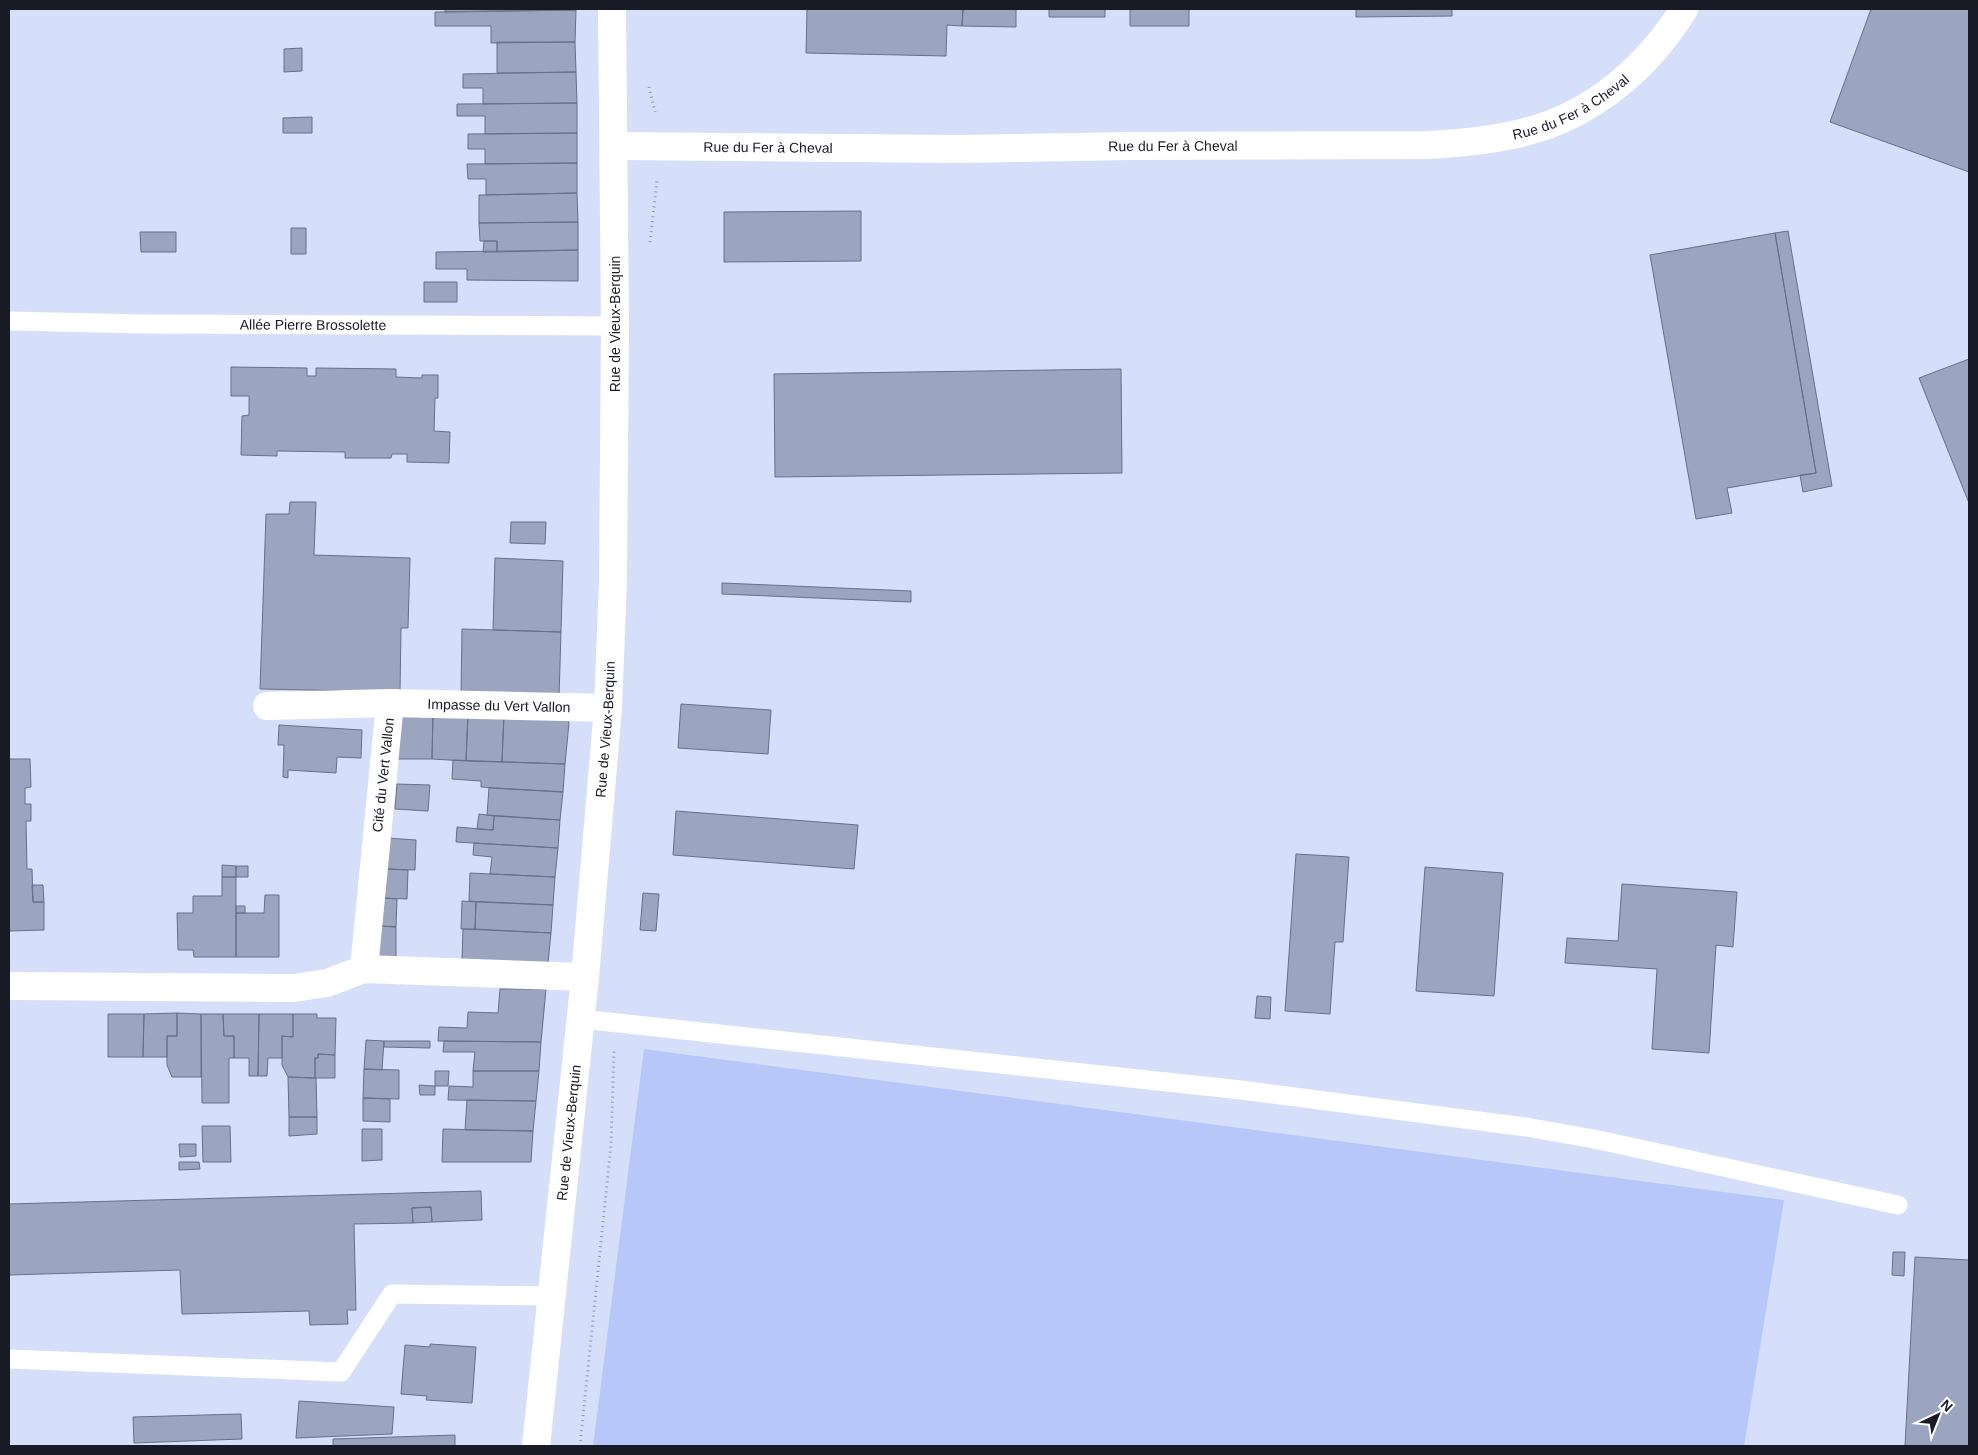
<svg xmlns="http://www.w3.org/2000/svg" width="1978" height="1455" font-family="Helvetica,sans-serif">
	<style>
		.green { fill: #b7c7fa }
		.building { fill: #9ca5bf; stroke: #687088 }
		.lines { fill: none; stroke-linecap: round; stroke-linejoin: round }
		.path { stroke: #9198ad; stroke-width: 3; stroke-dasharray: 1 4; stroke-linecap: butt }
		.lane { stroke: #fff; stroke-width: 19 }
		.street { stroke: #fff; stroke-width: 28 }
		.secondary { stroke: #fff; stroke-width: 28 }
		.labels { text-anchor: middle; dominant-baseline: central; stroke-width: 4.5; stroke-linejoin: round; paint-order: stroke }
		.street-label { font-size: 14px; fill: #181b25; stroke: #fff }
	</style>
	<rect width="100%" height="100%" fill="#d5dffa"/>
	<path class="green" d="M 644,1049 L 1784,1200 L 1744,1446 L 593,1446 Z"/>
	<path class="building" d="M 445,9 L 576,9 L 576,10 L 445,12 Z
		M 807,9 L 963,9 L 962,26 L 947,25 L 946,56 L 806,53 Z
		M 963,9 L 1016,9 L 1016,27 L 962,26 Z
		M 1049,9 L 1105,9 L 1105,17 L 1049,17 Z
		M 1130,9 L 1189,9 L 1189,26 L 1130,26 Z
		M 1356,9 L 1452,9 L 1452,16 L 1356,17 Z
		M 1871,9 L 1969,9 L 1969,172 L 1830,122 Z
		M 576,10 L 575,42 L 491,43 L 491,26 L 435,26 L 435,12 Z
		M 497,42 L 575,42 L 576,72 L 497,73 Z
		M 302,48 L 302,71 L 284,72 L 284,49 Z
		M 576,72 L 577,103 L 483,104 L 483,88 L 463,88 L 463,74 Z
		M 577,103 L 577,133 L 485,134 L 485,116 L 457,116 L 457,104 Z
		M 312,117 L 312,133 L 283,133 L 283,118 Z
		M 577,133 L 577,163 L 485,164 L 485,149 L 468,149 L 468,134 Z
		M 577,163 L 577,193 L 486,195 L 486,179 L 468,179 L 467,164 Z
		M 577,193 L 578,222 L 479,223 L 479,195 Z
		M 861,211 L 861,261 L 724,262 L 724,212 Z
		M 578,222 L 578,250 L 497,252 L 497,241 L 480,241 L 479,223 Z
		M 291,228 L 306,228 L 306,254 L 291,254 Z
		M 1788,231 L 1832,486 L 1803,492 L 1800,475 L 1816,473 L 1775,233 Z
		M 140,232 L 176,232 L 176,252 L 141,252 Z
		M 1775,233 L 1816,473 L 1727,488 L 1732,513 L 1696,519 L 1650,255 Z
		M 484,241 L 497,241 L 497,252 L 483,252 Z
		M 578,250 L 578,281 L 467,280 L 467,269 L 436,269 L 436,252 Z
		M 424,282 L 457,282 L 457,302 L 424,302 Z
		M 1969,359 L 1969,503 L 1919,378 Z
		M 231,367 L 307,368 L 307,376 L 316,376 L 316,368 L 396,369 L 396,377 L 422,378 L 422,375 L 438,375 L 438,398 L 435,398 L 434,431 L 450,432 L 449,463 L 407,462 L 407,454 L 392,454 L 391,458 L 345,458 L 345,452 L 277,451 L 277,456 L 241,455 L 242,416 L 249,415 L 249,396 L 231,396 Z
		M 1121,369 L 1122,473 L 775,477 L 774,374 Z
		M 290,502 L 316,502 L 314,555 L 410,558 L 408,628 L 401,628 L 400,692 L 260,689 L 266,514 L 289,514 Z
		M 511,522 L 546,522 L 545,544 L 510,543 Z
		M 495,558 L 563,561 L 561,632 L 493,630 Z
		M 722,583 L 911,591 L 911,602 L 722,594 Z
		M 462,629 L 561,632 L 559,697 L 461,694 Z
		M 681,704 L 771,710 L 768,754 L 678,748 Z
		M 398,711 L 433,712 L 432,759 L 396,759 Z
		M 433,712 L 468,713 L 466,761 L 432,759 Z
		M 468,713 L 504,714 L 502,762 L 466,761 Z
		M 504,714 L 565,715 L 569,723 L 565,764 L 502,762 Z
		M 279,725 L 362,730 L 361,758 L 337,757 L 336,773 L 288,770 L 288,778 L 283,777 L 284,745 L 278,745 Z
		M 9,759 L 30,759 L 31,787 L 25,788 L 25,804 L 31,804 L 31,821 L 26,821 L 27,869 L 32,869 L 33,902 L 44,902 L 44,930 L 9,931 Z
		M 453,760 L 565,764 L 563,792 L 481,787 L 481,781 L 452,779 Z
		M 397,784 L 430,785 L 428,811 L 395,809 Z
		M 489,788 L 563,792 L 560,820 L 487,815 Z
		M 676,811 L 858,825 L 854,869 L 673,855 Z
		M 479,814 L 494,816 L 493,830 L 477,829 Z
		M 494,816 L 560,820 L 558,848 L 456,842 L 457,827 L 493,830 Z
		M 387,838 L 416,840 L 415,870 L 385,869 Z
		M 474,843 L 558,848 L 555,877 L 490,874 L 492,857 L 473,855 Z
		M 1296,854 L 1349,857 L 1343,942 L 1335,942 L 1330,1014 L 1285,1011 Z
		M 222,865 L 236,866 L 236,877 L 222,877 Z
		M 236,866 L 248,866 L 248,877 L 236,877 Z
		M 1425,867 L 1503,873 L 1494,996 L 1416,991 Z
		M 385,869 L 408,870 L 407,899 L 382,898 Z
		M 470,873 L 555,877 L 553,905 L 469,901 Z
		M 222,877 L 236,877 L 236,957 L 194,957 L 193,950 L 178,950 L 177,913 L 193,913 L 193,896 L 222,896 Z
		M 1622,884 L 1737,892 L 1733,947 L 1716,945 L 1709,1053 L 1652,1049 L 1657,969 L 1565,963 L 1567,938 L 1618,941 Z
		M 32,885 L 43,885 L 44,902 L 33,902 Z
		M 643,893 L 659,894 L 656,931 L 640,930 Z
		M 265,895 L 279,895 L 279,957 L 236,957 L 236,913 L 264,913 Z
		M 382,898 L 397,899 L 396,927 L 380,926 Z
		M 462,901 L 476,902 L 475,929 L 461,929 Z
		M 476,902 L 553,905 L 551,933 L 475,929 Z
		M 236,906 L 245,906 L 245,913 L 236,913 Z
		M 380,926 L 396,927 L 396,958 L 377,957 Z
		M 463,929 L 551,933 L 548,963 L 462,960 Z
		M 500,989 L 546,989 L 541,1042 L 438,1041 L 439,1027 L 467,1028 L 468,1012 L 498,1013 Z
		M 1257,996 L 1271,997 L 1270,1019 L 1255,1018 Z
		M 177,1013 L 201,1014 L 201,1077 L 172,1077 L 167,1065 L 167,1036 L 177,1036 Z
		M 177,1013 L 177,1036 L 167,1036 L 167,1057 L 143,1057 L 144,1014 Z
		M 108,1014 L 144,1014 L 143,1057 L 108,1057 Z
		M 201,1014 L 223,1014 L 224,1036 L 234,1036 L 234,1058 L 229,1058 L 229,1103 L 202,1103 Z
		M 223,1014 L 259,1014 L 258,1076 L 249,1076 L 249,1058 L 234,1058 L 234,1036 L 224,1036 Z
		M 259,1014 L 293,1014 L 293,1037 L 282,1036 L 282,1058 L 268,1058 L 267,1076 L 258,1076 Z
		M 293,1014 L 317,1014 L 317,1018 L 336,1018 L 335,1055 L 318,1054 L 318,1058 L 315,1058 L 315,1078 L 288,1077 L 282,1065 L 282,1036 L 293,1037 Z
		M 366,1040 L 384,1041 L 382,1070 L 364,1069 Z
		M 384,1041 L 430,1041 L 430,1048 L 384,1047 Z
		M 444,1041 L 541,1042 L 539,1071 L 473,1071 L 475,1052 L 443,1052 Z
		M 318,1054 L 335,1055 L 335,1078 L 315,1078 L 315,1058 L 318,1058 Z
		M 364,1069 L 399,1070 L 399,1099 L 363,1098 Z
		M 435,1071 L 449,1071 L 448,1086 L 435,1086 Z
		M 473,1071 L 539,1071 L 536,1101 L 448,1100 L 449,1086 L 473,1087 Z
		M 288,1077 L 316,1078 L 317,1117 L 289,1117 Z
		M 419,1085 L 435,1086 L 435,1095 L 420,1095 Z
		M 363,1098 L 390,1099 L 390,1122 L 363,1121 Z
		M 467,1100 L 536,1101 L 533,1131 L 465,1130 Z
		M 289,1117 L 317,1117 L 317,1134 L 289,1136 Z
		M 202,1126 L 230,1126 L 231,1162 L 203,1162 Z
		M 362,1129 L 382,1129 L 382,1160 L 362,1161 Z
		M 443,1129 L 533,1131 L 531,1162 L 442,1162 Z
		M 179,1144 L 196,1144 L 196,1156 L 180,1157 Z
		M 179,1162 L 199,1162 L 200,1169 L 179,1170 Z
		M 481,1191 L 482,1220 L 432,1222 L 431,1207 L 412,1208 L 413,1223 L 354,1224 L 356,1310 L 347,1310 L 348,1324 L 310,1325 L 309,1311 L 182,1314 L 180,1270 L 9,1275 L 9,1204 Z
		M 431,1207 L 432,1222 L 413,1223 L 412,1208 Z
		M 1893,1252 L 1905,1252 L 1904,1276 L 1892,1275 Z
		M 1915,1257 L 1969,1260 L 1969,1446 L 1905,1446 Z
		M 430,1344 L 476,1347 L 472,1403 L 426,1400 L 427,1396 L 401,1394 L 405,1345 L 430,1347 Z
		M 299,1401 L 394,1407 L 392,1434 L 296,1438 Z
		M 241,1414 L 242,1439 L 134,1443 L 133,1417 Z
		M 455,1435 L 455,1446 L 333,1446 L 333,1439 Z"/>
	<g class="lines">
		<path class="path" d="M 649,87 L 655,112
			M 650,242 L 657,181
			M 580,1446 L 611,1145 L 614,1051"/>
		<g class="lane">
			<path id="s1" d="M 9,321 L 145,324 L 615,326"/>
			<path d="M 581,1019 L 1241,1090 L 1526,1127 L 1594,1139 L 1898,1205"/>
			<path d="M 9,1359 L 341,1372 L 392,1294 L 553,1296"/>
		</g>
		<g class="street">
			<path id="s2" d="M 614,146 L 958,149 L 1130,146 L 1430,145 C 1462,143 1494,140 1525,132 C 1593,115 1648,67 1684,9"/>
			<path id="s3" d="M 390,703 L 608,708"/>
			<path d="M 267,706 L 390,703 L 364,969"/>
			<path d="M 9,986 L 294,988 L 327,983 L 364,969 L 585,977"/>
		</g>
		<path class="secondary" id="s4" d="M 536,1446 L 585,977 L 608,708 L 613,580 L 615,326 L 612,9"/>
	</g>
	<g class="labels">
		<g class="street-label">
			<text stroke="none"><textPath href="#s2" startOffset="964">Rue du Fer à Cheval</textPath></text>
			<text stroke="none"><textPath href="#s2" startOffset="559">Rue du Fer à Cheval</textPath></text>
			<text stroke="none"><textPath href="#s2" startOffset="154">Rue du Fer à Cheval</textPath></text>
			<text stroke="none"><textPath href="#s1" startOffset="304">Allée Pierre Brossolette</textPath></text>
			<text transform="translate(615 324) rotate(-90)">Rue de Vieux-Berquin</text>
			<text stroke="none"><textPath href="#s3" startOffset="109">Impasse du Vert Vallon</textPath></text>
			<text stroke="none"><textPath href="#s4" startOffset="720">Rue de Vieux-Berquin</textPath></text>
			<text transform="translate(383 775) rotate(-84)">Cité du Vert Vallon</text>
			<text stroke="none"><textPath href="#s4" startOffset="315">Rue de Vieux-Berquin</textPath></text>
		</g>
	</g>
	<rect width="1978" height="1455" fill="none" stroke="#181b25" stroke-width="20"/>
	<g transform="translate(1938 1415) rotate(43)" stroke="#ffffff" stroke-width="4" paint-order="stroke">
	<path d="M0-4L9 19L0 12L-9 19Z" fill="#181b25"/>
	<text y="-8" font-size="14" font-weight="bold" text-anchor="middle" fill="#181b25">N</text>
	</g>
</svg>
